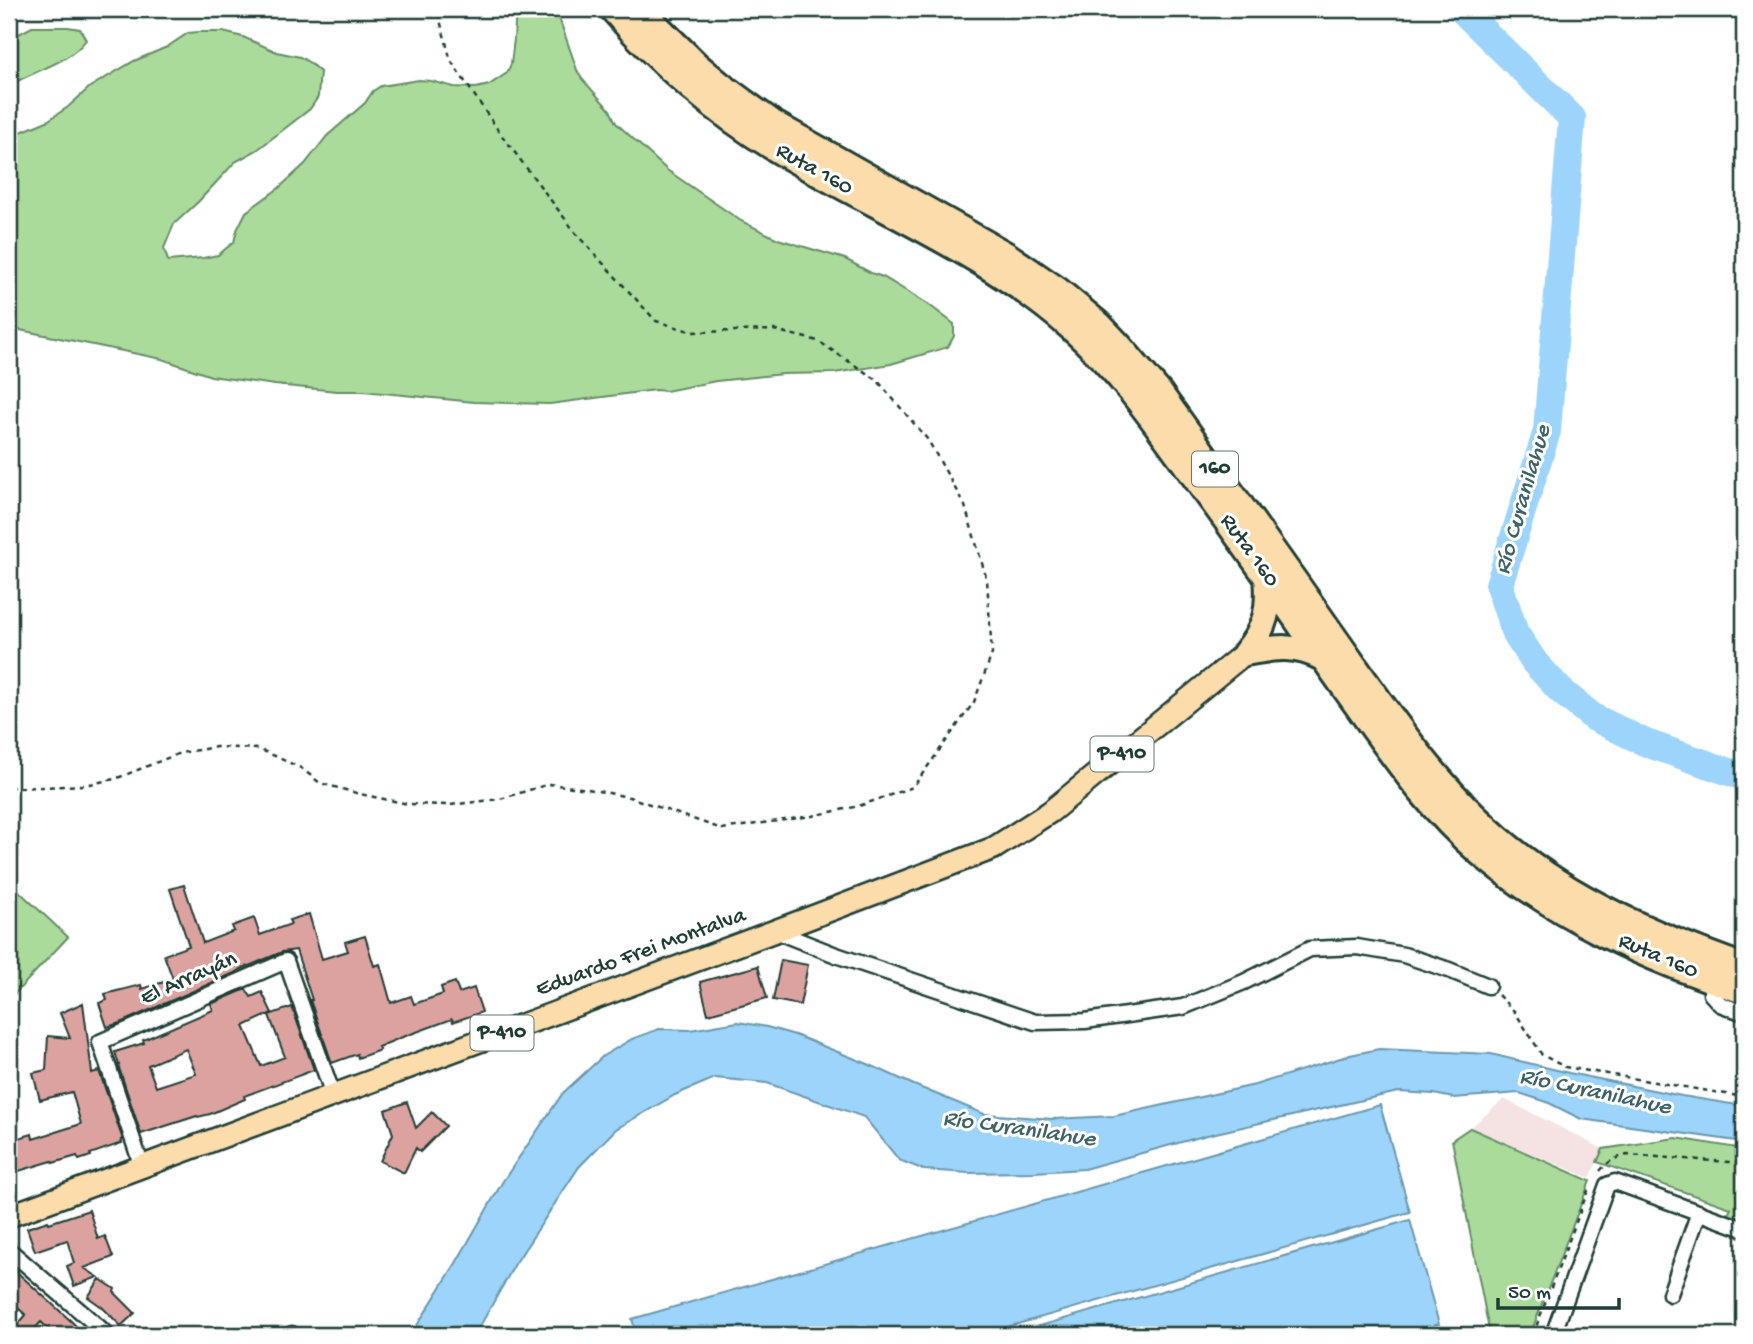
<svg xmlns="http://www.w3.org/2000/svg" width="1753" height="1344" font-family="'Gochi Hand',sans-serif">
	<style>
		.built { fill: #f4e3e2 }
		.green { fill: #abdb9b; stroke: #658c68; stroke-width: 2 }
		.water { fill: #9cd4fb; stroke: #6a98ab; stroke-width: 2 }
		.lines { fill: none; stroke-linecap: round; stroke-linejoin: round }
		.river { stroke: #9cd4fb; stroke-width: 28 }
		.building { fill: #dca29f; stroke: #1f3d34; stroke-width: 2; fill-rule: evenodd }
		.minor-casing { stroke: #1f3d34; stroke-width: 19 }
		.primary-casing { stroke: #1f3d34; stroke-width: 26 }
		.motorway-casing { stroke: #1f3d34; stroke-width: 30 }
		.path { stroke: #1f3d34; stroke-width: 2.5; stroke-dasharray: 5 5; stroke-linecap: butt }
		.minor { stroke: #fff; stroke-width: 14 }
		.primary { stroke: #fddcac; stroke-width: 21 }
		.motorway { stroke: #fddcac; stroke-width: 24 }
		.labels { text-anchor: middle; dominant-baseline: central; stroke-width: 6; stroke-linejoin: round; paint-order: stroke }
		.shield { fill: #fff; stroke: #627771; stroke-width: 2 }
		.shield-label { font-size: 21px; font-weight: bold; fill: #1f3d34 }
		.street-label { font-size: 23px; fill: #1f3d34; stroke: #fff }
		.water-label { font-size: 24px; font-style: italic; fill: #3e6366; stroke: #fff }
	</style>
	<rect width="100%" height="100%" fill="#fff"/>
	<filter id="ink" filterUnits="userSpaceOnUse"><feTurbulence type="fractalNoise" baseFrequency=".0143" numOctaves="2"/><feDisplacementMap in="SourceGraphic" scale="14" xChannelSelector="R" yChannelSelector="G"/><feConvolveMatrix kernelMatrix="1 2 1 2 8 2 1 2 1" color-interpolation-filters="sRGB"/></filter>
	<g filter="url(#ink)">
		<path class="built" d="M 1504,1099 L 1603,1149 L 1590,1178 L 1470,1128 Z"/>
		<path class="green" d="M 516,9 L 556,9 L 577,70 L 582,79 L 610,110 L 616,123 L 667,170 L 741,221 L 778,239 L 845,259 L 871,273 L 883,277 L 928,304 L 954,324 L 954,336 L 948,347 L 891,364 L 834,373 L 783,374 L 716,381 L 666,391 L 655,390 L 550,404 L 474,402 L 363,391 L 337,391 L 275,385 L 211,376 L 162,359 L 20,330 L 9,325 L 9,137 L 47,121 L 68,107 L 90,87 L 134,61 L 167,47 L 188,33 L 199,32 L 223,32 L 243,37 L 277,52 L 300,57 L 310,63 L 320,72 L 318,97 L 310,109 L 257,150 L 235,162 L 198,202 L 174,224 L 164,248 L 168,261 L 203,258 L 218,255 L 234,242 L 237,230 L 246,212 L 279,188 L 305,164 L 327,136 L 365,103 L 373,91 L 381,86 L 419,80 L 431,81 L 454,87 L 476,88 L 489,85 L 507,73 L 511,64 L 514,39 Z
			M 32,27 L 68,27 L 80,29 L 86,40 C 68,64 34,70 9,86 L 9,39 Z
			M 9,882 L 68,937 L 9,1000 Z
			M 1470,1128 L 1590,1181 L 1530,1335 L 1490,1335 L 1452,1140 Z
			M 1676,1138 L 1744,1149 L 1744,1220 L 1728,1215 L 1731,1208 L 1597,1162 L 1603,1149 Z"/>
		<path class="water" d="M 738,1022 L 767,1027 L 795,1035 L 868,1064 L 914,1085 L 984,1114 L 1053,1119 L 1114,1116 L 1255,1085 L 1350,1055 L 1379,1049 L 1491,1054 L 1569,1073 L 1682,1096 L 1744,1106 L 1744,1142 L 1581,1119 L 1547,1102 L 1519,1093 L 1453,1098 L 1434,1094 L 1398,1092 L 1207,1135 L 1084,1169 L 1034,1172 L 969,1173 L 924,1170 L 899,1160 L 864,1117 L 767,1083 L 715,1078 L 675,1095 L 616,1129 L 579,1167 L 515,1264 L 475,1335 L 411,1335 L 456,1263 L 503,1181 L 563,1093 L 603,1056 L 632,1039 L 659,1029 L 690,1030 Z
			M 1380,1105 L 1410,1212 L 979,1335 L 637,1335 L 632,1319 Z
			M 1410,1220 L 1439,1324 L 1401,1335 L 1008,1335 Z"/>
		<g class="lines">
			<path class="river" d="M 1461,9 L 1572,118 L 1547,431 L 1499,585 L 1515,633 L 1535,663 L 1561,691 L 1593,717 L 1646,743 L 1744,777"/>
		</g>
		<path class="building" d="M 184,885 L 203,943 L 234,931 L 232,926 L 254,918 L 260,935 L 291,924 L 289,920 L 309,914 L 322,959 L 348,951 L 345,942 L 365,936 L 374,966 L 380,964 L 391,1003 L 411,996 L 414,1004 L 443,994 L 441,987 L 455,982 L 459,993 L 474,988 L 482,1012 L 453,1022 L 452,1019 L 400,1038 L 378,1047 L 380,1050 L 358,1058 L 357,1054 L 332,1063 L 310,1000 L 312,1000 L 296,950 L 282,952 L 239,970 L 239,971 L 120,1023 L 107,1027 L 99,1003 L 107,1000 L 105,994 L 141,985 L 142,989 L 173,979 L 164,955 L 189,946 L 170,889 Z
			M 781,960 L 808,965 L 800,1005 L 773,1000 Z
			M 758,966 L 767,998 L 708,1014 L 700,982 Z
			M 246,989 L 251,997 L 262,992 L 272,1013 L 244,1026 L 261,1066 L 285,1057 L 269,1015 L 292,1007 L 314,1070 L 244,1096 L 245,1099 L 210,1114 L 198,1117 L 197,1116 L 141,1134 L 118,1065 L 119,1065 L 115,1052 L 144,1043 L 143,1040 L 213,1010 L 211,1004 ZM 186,1049 L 196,1074 L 156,1087 L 148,1065 Z
			M 83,1003 L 92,1073 L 99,1071 L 123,1140 L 121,1140 L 122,1143 L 90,1154 L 91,1156 L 79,1160 L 77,1156 L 53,1163 L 52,1161 L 9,1174 L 9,1141 L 32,1134 L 33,1139 L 81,1124 L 72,1092 L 40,1100 L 33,1073 L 46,1070 L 48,1036 L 70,1038 L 60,1013 Z
			M 407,1102 L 416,1128 L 432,1112 L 446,1126 L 420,1152 L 416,1148 L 404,1173 L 380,1161 L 393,1134 L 385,1110 Z
			M 89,1210 L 98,1239 L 105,1236 L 113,1257 L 84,1268 L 98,1277 L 74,1286 L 67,1266 L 74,1263 L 67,1240 L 35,1251 L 27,1228 L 48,1221 L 49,1223 Z
			M 9,1265 L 71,1321 L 85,1335 L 55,1335 L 41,1322 L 29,1335 L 9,1335 L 26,1315 L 9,1300 Z
			M 100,1279 L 115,1289 L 114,1292 L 135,1313 L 121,1326 L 102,1307 L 88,1297 Z"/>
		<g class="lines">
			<g class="minor-casing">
				<path id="minor" d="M 775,931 L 836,955 L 1035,1022 L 1085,1021 L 1183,1007 L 1244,982 L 1310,949 L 1357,947 L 1404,955 L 1449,970 L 1488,986
					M 1714,981 L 1711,994 L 1720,1004 L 1744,1013
					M 142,1167 L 100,1042 L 286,961 L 333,1095
					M 9,1250 L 108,1335
					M 1670,1294 L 1699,1212
					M 291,1335 L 292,1334
					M 1553,1335 L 1607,1185 L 1615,1182 L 1744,1229"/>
			</g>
			<g class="primary-casing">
				<path id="primary" d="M 9,1216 L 775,931 L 994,848 L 1050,812 L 1245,653"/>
			</g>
			<g class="motorway-casing">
				<path id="motorway" d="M 612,9 C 659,63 713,111 774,148 C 872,208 983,250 1070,327 C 1124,375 1164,435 1206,493 C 1255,559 1301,627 1348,693 C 1389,750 1427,808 1480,853 C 1557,918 1649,960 1744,991
					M 640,9 L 697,65 L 721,85 L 773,123 L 1007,255 L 1058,290 L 1100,325 L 1119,345 L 1160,393 C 1217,472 1274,551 1330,631 C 1387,711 1442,797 1522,857 C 1589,908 1666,939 1744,967
					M 1245,653 C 1266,628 1270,609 1267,576
					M 1245,653 C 1275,647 1296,644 1324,659"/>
			</g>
			<path class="path" d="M 9,787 L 20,788 L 85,785 L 115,779 L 180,753 L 216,747 L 259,749 L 301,768 L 320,783 L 360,794 L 408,804 L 450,805 L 500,799 L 549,784 L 588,789 L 629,797 L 722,829 L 812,816 L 859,806 L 913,787 L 974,702 L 992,654 L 987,580 L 965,506 L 928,440 L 877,380 L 818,341 L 774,330 L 693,332 L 656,321 L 578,236 L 500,133 L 451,61 L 437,9
				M 1498,995 L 1515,1012 L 1542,1055 L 1565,1067 L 1744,1097
				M 1600,1171 C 1608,1161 1617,1157 1628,1155 L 1744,1163
				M 1533,1335 L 1589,1188"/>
			<use href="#minor" class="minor"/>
			<use href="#primary" class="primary"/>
			<use href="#motorway" class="motorway"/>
		</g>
	</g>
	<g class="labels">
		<g class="shield">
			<rect x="1192" y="451.5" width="46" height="35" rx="5"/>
			<rect x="1090.5" y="736.5" width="63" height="35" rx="5"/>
			<rect x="470.5" y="1015.5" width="63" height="35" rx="5"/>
		</g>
		<g class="shield-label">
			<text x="1215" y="469">160</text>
			<text x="1122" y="754">P-410</text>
			<text x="502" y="1033">P-410</text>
		</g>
		<g class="street-label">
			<text transform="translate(814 170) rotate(29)">Ruta 160</text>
			<text transform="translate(1249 551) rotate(54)">Ruta 160</text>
			<text transform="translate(641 953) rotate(-20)">Eduardo Frei Montalva</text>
			<text transform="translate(1658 957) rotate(23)">Ruta 160</text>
			<text transform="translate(189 979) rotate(-24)">El Arrayán</text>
		</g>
		<g class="water-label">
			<text transform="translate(1524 500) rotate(-74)">Río Curanilahue</text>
			<text transform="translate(1595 1093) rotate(12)">Río Curanilahue</text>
			<text transform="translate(1019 1130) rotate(8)">Río Curanilahue</text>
		</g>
	</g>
	<rect width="1753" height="1344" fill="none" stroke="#fff" stroke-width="35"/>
	<rect x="18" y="18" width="1718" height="1309" fill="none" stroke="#1f3d34" stroke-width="2.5" filter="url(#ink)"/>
	<path d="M1498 1298v10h121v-10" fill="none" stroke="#1f3d34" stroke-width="3.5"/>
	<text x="1508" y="1298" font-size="21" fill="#1f3d34" stroke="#ffffff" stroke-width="5" paint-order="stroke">50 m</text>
</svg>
